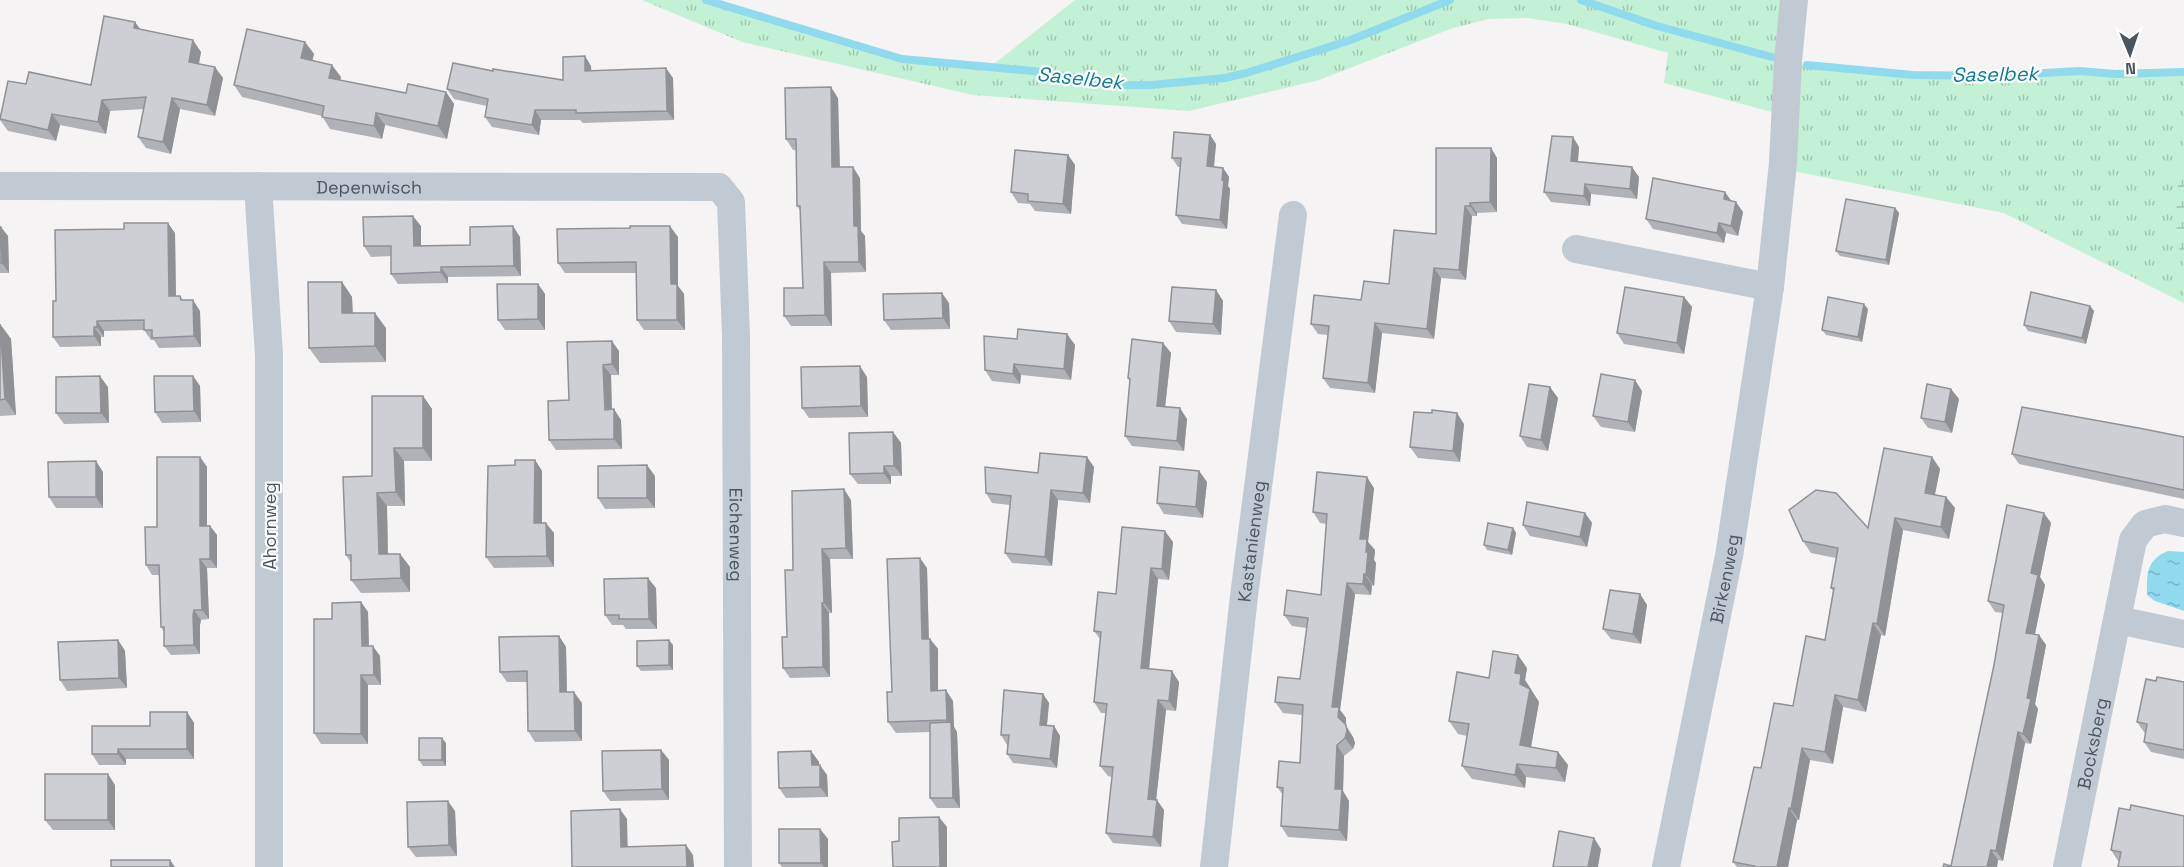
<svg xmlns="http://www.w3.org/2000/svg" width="2184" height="867" font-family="'Space Grotesk',sans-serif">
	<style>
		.grass { fill: url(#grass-tufts) }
		.wetland { fill: url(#wetland-marsh) }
		.water { fill: url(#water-ripples) }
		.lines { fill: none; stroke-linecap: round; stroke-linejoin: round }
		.stream { stroke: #90daee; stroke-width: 8 }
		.minor { stroke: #c1cad2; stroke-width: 28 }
		.wall { fill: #b0b2b7 }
		.shaded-wall { fill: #909195 }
		.building { fill: #cdcfd5; stroke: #909195; stroke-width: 1.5 }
		.labels { text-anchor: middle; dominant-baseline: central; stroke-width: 4.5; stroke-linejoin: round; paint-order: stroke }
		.street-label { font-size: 18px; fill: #4a5661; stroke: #fff }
		.water-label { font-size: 20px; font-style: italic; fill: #0c7c9b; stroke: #fff }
	</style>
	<defs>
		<pattern id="grass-tufts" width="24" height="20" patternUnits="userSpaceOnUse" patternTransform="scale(1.5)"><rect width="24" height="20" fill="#c3f1d5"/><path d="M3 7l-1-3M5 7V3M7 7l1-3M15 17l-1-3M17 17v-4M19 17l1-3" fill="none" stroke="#a0c6b0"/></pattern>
		<pattern id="wetland-marsh" width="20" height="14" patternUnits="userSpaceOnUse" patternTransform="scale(1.5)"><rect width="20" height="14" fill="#c3f1d5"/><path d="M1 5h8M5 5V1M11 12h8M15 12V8" fill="none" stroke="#a0c6b0"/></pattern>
		<pattern id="water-ripples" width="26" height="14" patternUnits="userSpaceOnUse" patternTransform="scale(1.5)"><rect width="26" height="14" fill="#90daee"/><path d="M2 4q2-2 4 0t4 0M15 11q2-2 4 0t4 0" fill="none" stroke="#78b4c4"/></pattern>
	</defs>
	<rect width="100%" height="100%" fill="#f5f3f3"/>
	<path class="grass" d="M 642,0 L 706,0 L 902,59 L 994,64 L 1075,0 L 1784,0 L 1780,58 L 1807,65 L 1913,75 L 1991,76 L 2079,71 L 2116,74 L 2184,72 L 2184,303 L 2004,213 L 1787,170 L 1772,112 L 1664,83 L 1668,53 L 1567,24 L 1528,18 L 1489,19 L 1453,28 L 1319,80 L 1189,111 L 973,95 L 742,42 Z"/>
	<path class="wetland" d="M 2181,168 L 2184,168 L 2184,256 C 2167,236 2177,192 2181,168 Z"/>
	<path class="water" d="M 2168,551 L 2184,552 L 2184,611 L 2155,601 L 2147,595 C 2147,574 2146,560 2168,551 Z"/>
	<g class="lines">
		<path class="stream" d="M 706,0 L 902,59 L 1033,71 L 1125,85 L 1151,85 L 1225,78 L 1246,73 L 1348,41 L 1450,0
			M 1581,0 L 1657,26 L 1772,57
			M 1807,65 L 1913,75 L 1991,76 L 2079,71 L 2116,74 L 2184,72"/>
		<g class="minor">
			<path id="s1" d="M 0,186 L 719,187 L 731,202 L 736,336 L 738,867"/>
			<path d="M 258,186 L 269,355 L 269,867"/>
			<path d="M 1576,249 L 1770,287"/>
			<path d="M 2118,620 L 2184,634"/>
			<path id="s2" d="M 1214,867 L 1244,596 L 1293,215"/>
			<path id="s3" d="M 1666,867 L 1729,556 L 1770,287 L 1783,163 L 1788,61 L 1794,0"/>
			<path id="s4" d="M 2067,867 L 2133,540 L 2145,524 L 2165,519 L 2184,523"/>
		</g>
	</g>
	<path class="wall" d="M 140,30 L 201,52 L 199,64 L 223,78 L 215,116 L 180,109 L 171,154 L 146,148 L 138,137 L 144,109 L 110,111 L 106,134 L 60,125 L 56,141 L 8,131 L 0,120 L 0,117 L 26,84 L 91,85 Z
		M 305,42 L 314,54 L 312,61 L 341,77 L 340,80 L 406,93 L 446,92 L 454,104 L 447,139 L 385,125 L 382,139 L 330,129 L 322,116 L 242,97 L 234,85 Z
		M 591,66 L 591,70 L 673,78 L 674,120 L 583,123 L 580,120 L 541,120 L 539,135 L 492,127 L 485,117 L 487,106 L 454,99 L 447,89 L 493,71 L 563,80 Z
		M 838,98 L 840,167 L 860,178 L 861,231 L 865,236 L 866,272 L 831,273 L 832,326 L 791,326 L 784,316 L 803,288 L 801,211 L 797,206 L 797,150 L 793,150 L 786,139 Z
		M 1210,135 L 1216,144 L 1214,167 L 1223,168 L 1229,177 L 1228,186 L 1230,189 L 1227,229 L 1182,224 L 1176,215 L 1181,167 L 1178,167 L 1172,158 Z
		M 1579,147 L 1578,162 L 1639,177 L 1637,199 L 1591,194 L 1590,206 L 1551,202 L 1544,192 Z
		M 1491,148 L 1497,158 L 1497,212 L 1477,213 L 1477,216 L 1472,216 L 1466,280 L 1441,278 L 1434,339 L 1382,333 L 1375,393 L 1330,388 L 1323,378 L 1328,335 L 1318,334 L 1311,324 L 1361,300 L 1389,284 L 1436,234 Z
		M 1068,155 L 1075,165 L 1071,214 L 1035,211 L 1030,204 L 1018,203 L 1011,192 Z
		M 1725,192 L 1731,201 L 1743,212 L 1738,236 L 1726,233 L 1724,243 L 1653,229 L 1646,219 Z
		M 1895,208 L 1899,213 L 1889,265 L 1840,256 L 1836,251 Z
		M 421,226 L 421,246 L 470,245 L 520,237 L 521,276 L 448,277 L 448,283 L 398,284 L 391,274 L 391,256 L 371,257 L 364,246 Z
		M 0,227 L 8,236 L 9,273 L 0,273 Z
		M 175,233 L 176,296 L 180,296 L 183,300 L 200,311 L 201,347 L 159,348 L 154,340 L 151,340 L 144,330 L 104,331 L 104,337 L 101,337 L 101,346 L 60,347 L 53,337 L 56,301 Z
		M 678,237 L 678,286 L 684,294 L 685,330 L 644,330 L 637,320 L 636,273 L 565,273 L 558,263 Z
		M 342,282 L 352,297 L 353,313 L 386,328 L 386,362 L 320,363 L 309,348 Z
		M 538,284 L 545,294 L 545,330 L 505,330 L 498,320 Z
		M 1216,290 L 1223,301 L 1221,335 L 1176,332 L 1169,321 Z
		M 1684,297 L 1692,307 L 1684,354 L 1624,344 L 1617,333 Z
		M 949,303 L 950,329 L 891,330 L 884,320 Z
		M 2090,306 L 2094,311 L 2086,344 L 2028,331 L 2024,325 Z
		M 1868,309 L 1862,342 L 1826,335 L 1822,330 Z
		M 0,324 L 11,339 L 16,415 L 0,416 Z
		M 1067,334 L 1075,345 L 1071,380 L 1021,375 L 1020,384 L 992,381 L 985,370 L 1017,339 Z
		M 567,342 L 619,351 L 619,375 L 611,375 L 612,410 L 621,420 L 622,449 L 556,450 L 549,440 L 569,400 Z
		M 1163,343 L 1171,353 L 1165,407 L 1187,419 L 1184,451 L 1132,446 L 1125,436 L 1130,382 L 1128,378 Z
		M 193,376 L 200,386 L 201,422 L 162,423 L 155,412 Z
		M 867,377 L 868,417 L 809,418 L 802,408 Z
		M 108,387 L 109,423 L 64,424 L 56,413 Z
		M 1642,391 L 1635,432 L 1601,427 L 1593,416 Z
		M 423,396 L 432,409 L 432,461 L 404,461 L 405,506 L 387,506 L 388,554 L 400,554 L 410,567 L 410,592 L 361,593 L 351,580 L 351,563 L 346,555 L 372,476 Z
		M 1558,398 L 1548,451 L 1527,447 L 1520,436 Z
		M 1959,399 L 1952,433 L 1928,428 L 1921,418 Z
		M 1432,413 L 1464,424 L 1460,462 L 1418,458 L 1410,447 Z
		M 893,432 L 901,443 L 902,476 L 891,476 L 891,484 L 858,484 L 850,474 Z
		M 2184,437 L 2184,499 L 2019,464 L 2012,454 Z
		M 200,457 L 207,467 L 207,526 L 210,526 L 217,535 L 217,568 L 207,568 L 209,619 L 201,620 L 200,625 L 200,654 L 171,655 L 164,646 L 164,632 L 161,627 L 159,575 L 152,575 L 146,565 L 157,527 Z
		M 1932,457 L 1940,469 L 1935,494 L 1946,497 L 1955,508 L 1949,539 L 1903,530 L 1885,636 L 1881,635 L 1866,712 L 1843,707 L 1833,764 L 1810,760 L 1799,820 L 1797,820 L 1788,867 L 1737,867 L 1733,862 L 1761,768 L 1793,706 L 1825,640 L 1833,591 L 1831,588 L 1836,558 L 1811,553 L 1803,541 L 1868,528 Z
		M 535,460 L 542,471 L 542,523 L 554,533 L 554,567 L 494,568 L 486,557 L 515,465 Z
		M 1094,467 L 1090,503 L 1058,500 L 1052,566 L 1012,563 L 1005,553 L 1010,505 L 992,503 L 986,493 L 1038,473 Z
		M 1199,471 L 1207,482 L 1203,518 L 1164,514 L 1157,503 Z
		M 103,472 L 103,508 L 56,508 L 49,497 Z
		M 655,476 L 655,508 L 605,509 L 598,498 Z
		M 1374,488 L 1368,542 L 1375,550 L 1374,560 L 1376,563 L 1374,586 L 1372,585 L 1371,595 L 1355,594 L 1340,710 L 1346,718 L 1346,726 L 1353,737 L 1355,743 L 1353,749 L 1344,756 L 1343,791 L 1349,801 L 1347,841 L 1288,837 L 1281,826 L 1283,795 L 1277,787 L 1300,763 L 1302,715 L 1283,713 L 1275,702 L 1300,679 L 1307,628 L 1292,626 L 1284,615 L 1321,595 L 1327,524 L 1320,523 L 1313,512 Z
		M 851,500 L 853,559 L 830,559 L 832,613 L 829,613 L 830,677 L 790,678 L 783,668 L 787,637 L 793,570 Z
		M 1585,513 L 1592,523 L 1587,547 L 1530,536 L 1523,525 Z
		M 2051,523 L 2040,577 L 2045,585 L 2035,634 L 2039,635 L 2046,645 L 2035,704 L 2038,709 L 2031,744 L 2025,743 L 2003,861 L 1998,860 L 1997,867 L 1943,867 L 1951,866 L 1994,665 L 2003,613 L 1995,612 L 1988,601 Z
		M 1513,528 L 1516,533 L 1512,555 L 1487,550 L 1484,545 Z
		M 1173,542 L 1169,580 L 1158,579 L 1149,669 L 1179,682 L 1176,711 L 1166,710 L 1156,800 L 1164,810 L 1161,847 L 1113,843 L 1106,833 L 1112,777 L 1108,776 L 1100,766 L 1106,713 L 1101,713 L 1094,702 L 1100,639 L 1094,631 Z
		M 927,568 L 929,639 L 930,639 L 938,649 L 938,691 L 953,701 L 954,727 L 957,732 L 960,808 L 937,808 L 930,798 L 930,732 L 896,733 L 888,722 L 892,692 Z
		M 656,588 L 657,629 L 626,629 L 623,625 L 612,625 L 605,615 Z
		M 1640,594 L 1647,605 L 1641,644 L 1611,639 L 1603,629 Z
		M 361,602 L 368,612 L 369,646 L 380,656 L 381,685 L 368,685 L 368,744 L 321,744 L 314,733 L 332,619 Z
		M 559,636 L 566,647 L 567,692 L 582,703 L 582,741 L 535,742 L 528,731 L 527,682 L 507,682 L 500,672 Z
		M 118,640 L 125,651 L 127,688 L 67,691 L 60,680 Z
		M 673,645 L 673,670 L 641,671 L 637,666 Z
		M 1527,668 L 1525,680 L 1539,702 L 1531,747 L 1558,752 L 1568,765 L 1565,782 L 1526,777 L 1525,788 L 1472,779 L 1462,766 L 1467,736 L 1458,734 L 1449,721 L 1489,678 Z
		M 2156,681 L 2184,682 L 2184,759 L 2151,752 L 2144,742 L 2145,733 L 2144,732 L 2137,722 Z
		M 1043,694 L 1049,703 L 1047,726 L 1054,726 L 1060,736 L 1057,768 L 1013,763 L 1007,754 L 1008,745 L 1007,745 L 1001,735 Z
		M 187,712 L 194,723 L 194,759 L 126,759 L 126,765 L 99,765 L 92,754 L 150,726 Z
		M 446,743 L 446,766 L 423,766 L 419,760 Z
		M 661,750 L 669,760 L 669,800 L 610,801 L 603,791 Z
		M 811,751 L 819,762 L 819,765 L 827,775 L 828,797 L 786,798 L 779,788 Z
		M 115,785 L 115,830 L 53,830 L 45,820 Z
		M 2130,810 L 2120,861 L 2118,861 L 2111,850 Z
		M 455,811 L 457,856 L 416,857 L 408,847 Z
		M 820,829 L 828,839 L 828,867 L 782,867 L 779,863 Z"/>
	<path class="shaded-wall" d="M 135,22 L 143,33 L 134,28 Z
		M 193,40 L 201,52 L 197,73 L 189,62 Z
		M 305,42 L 314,54 L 310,71 L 301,58 Z
		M 585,56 L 591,66 L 592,80 L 585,71 Z
		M 332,65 L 341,77 L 338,90 L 329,78 Z
		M 215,67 L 223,78 L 215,116 L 207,105 Z
		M 666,68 L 673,78 L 674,120 L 667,111 Z
		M 831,87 L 838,98 L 840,178 L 832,167 Z
		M 446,92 L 454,104 L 447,139 L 438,126 Z
		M 172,98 L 180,109 L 171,154 L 163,142 Z
		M 102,100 L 110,111 L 106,134 L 98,122 Z
		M 535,110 L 541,120 L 539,135 L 532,125 Z
		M 376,113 L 385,125 L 382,139 L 374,126 Z
		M 52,114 L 60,125 L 56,141 L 48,130 Z
		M 1210,135 L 1216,144 L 1213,175 L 1207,166 Z
		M 1573,137 L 1579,147 L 1577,170 L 1571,161 Z
		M 1491,148 L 1497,158 L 1497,212 L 1490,202 Z
		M 1068,155 L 1075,165 L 1071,214 L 1063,204 Z
		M 853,167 L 860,178 L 861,231 L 865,236 L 866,272 L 859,262 L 854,226 Z
		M 1632,167 L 1639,177 L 1637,199 L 1630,189 Z
		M 1223,168 L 1229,177 L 1228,186 L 1230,189 L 1227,229 L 1220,220 Z
		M 1585,184 L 1591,194 L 1590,206 L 1584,196 Z
		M 1725,192 L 1732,202 L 1724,199 Z
		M 1736,202 L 1743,212 L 1738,236 L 1731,226 Z
		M 1470,203 L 1477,213 L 1477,216 L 1470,206 Z
		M 1465,206 L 1472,216 L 1466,280 L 1459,270 Z
		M 1895,208 L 1899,213 L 1889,265 L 1886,260 Z
		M 413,216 L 421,226 L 421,257 L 414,246 Z
		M 168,223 L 175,233 L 176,306 L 169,296 Z
		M 1719,223 L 1726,233 L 1724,243 L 1717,233 Z
		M 513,226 L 520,237 L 521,276 L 514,266 Z
		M 670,226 L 678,237 L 678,286 L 684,294 L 685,330 L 677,320 L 671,284 Z
		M 1,227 L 8,236 L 9,273 L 2,263 Z
		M 824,262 L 831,273 L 832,326 L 825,315 Z
		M 441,267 L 448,277 L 448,283 L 441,272 Z
		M 1434,268 L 1441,278 L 1434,339 L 1427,329 Z
		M 342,282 L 352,297 L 353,329 L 342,313 Z
		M 538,284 L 545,294 L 545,330 L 538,319 Z
		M 1216,290 L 1223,301 L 1221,335 L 1213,324 Z
		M 942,293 L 949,303 L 950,329 L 943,318 Z
		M 1684,297 L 1692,307 L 1684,354 L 1677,343 Z
		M 193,300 L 200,311 L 201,347 L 194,336 Z
		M 1864,304 L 1868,309 L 1862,342 L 1858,337 Z
		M 2090,306 L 2094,311 L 2086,344 L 2082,338 Z
		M 375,313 L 386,328 L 386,362 L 375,346 Z
		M 97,321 L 104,331 L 104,337 L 97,327 Z
		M 1375,323 L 1382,333 L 1375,393 L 1368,383 Z
		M 0,324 L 11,339 L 16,415 L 5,399 Z
		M 94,327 L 101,337 L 101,346 L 94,336 Z
		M 1067,334 L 1075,345 L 1071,380 L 1064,369 Z
		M 612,341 L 619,351 L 619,375 L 612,364 Z
		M 1163,343 L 1171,353 L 1164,417 L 1157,406 Z
		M 1014,364 L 1021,375 L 1020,384 L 1013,374 Z
		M 603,365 L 611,375 L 612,420 L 605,410 Z
		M 860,366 L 867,377 L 868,417 L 861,406 Z
		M 100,376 L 108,387 L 109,423 L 101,413 Z
		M 193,376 L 200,386 L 201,422 L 194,411 Z
		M 1635,380 L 1642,391 L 1635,432 L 1628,422 Z
		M 1550,387 L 1558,398 L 1548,451 L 1541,440 Z
		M 1951,389 L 1959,399 L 1952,433 L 1945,422 Z
		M 423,396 L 432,409 L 432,461 L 423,448 Z
		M 1180,408 L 1187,419 L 1184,451 L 1177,441 Z
		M 614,409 L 621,420 L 622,449 L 614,439 Z
		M 1457,413 L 1464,424 L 1460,462 L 1453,451 Z
		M 893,432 L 901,443 L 902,476 L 894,466 Z
		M 394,448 L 404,461 L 405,506 L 396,492 Z
		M 200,457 L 207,467 L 207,536 L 200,526 Z
		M 1087,457 L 1094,467 L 1090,503 L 1083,493 Z
		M 1932,457 L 1940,469 L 1933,504 L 1925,493 Z
		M 535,460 L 542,471 L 542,533 L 534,523 Z
		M 96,461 L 103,472 L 103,508 L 96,497 Z
		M 647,465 L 655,476 L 655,508 L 647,498 Z
		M 884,466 L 891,476 L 891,484 L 884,473 Z
		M 1199,471 L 1207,482 L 1203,518 L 1196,507 Z
		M 1367,477 L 1374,488 L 1368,542 L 1375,550 L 1374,560 L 1376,563 L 1374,586 L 1366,575 L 1360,539 Z
		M 844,489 L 851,500 L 853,559 L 846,548 Z
		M 1051,490 L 1058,500 L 1052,566 L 1045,557 Z
		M 377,493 L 387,506 L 388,567 L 379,554 Z
		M 1946,497 L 1955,508 L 1949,539 L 1941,527 Z
		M 1585,513 L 1592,523 L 1587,547 L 1580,537 Z
		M 2044,513 L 2051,523 L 2040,577 L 2045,585 L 2033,643 L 2026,633 L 2031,573 Z
		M 1895,518 L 1903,530 L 1885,636 L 1877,624 Z
		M 546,523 L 554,533 L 554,567 L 547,556 Z
		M 210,526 L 217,535 L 217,568 L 210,559 Z
		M 1513,528 L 1516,533 L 1512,555 L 1508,550 Z
		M 1165,531 L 1173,542 L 1169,580 L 1162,569 Z
		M 822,549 L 830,559 L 832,613 L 824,603 Z
		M 400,554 L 410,567 L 410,592 L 401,578 Z
		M 920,558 L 927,568 L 929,650 L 922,639 Z
		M 200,559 L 207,568 L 209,619 L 202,610 Z
		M 1151,568 L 1158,579 L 1148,679 L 1141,668 Z
		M 1364,574 L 1372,585 L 1371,595 L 1363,584 Z
		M 648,578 L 656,588 L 657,629 L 649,619 Z
		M 1347,583 L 1355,594 L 1340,710 L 1346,718 L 1346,726 L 1353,737 L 1355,743 L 1353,749 L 1345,738 L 1332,707 Z
		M 1640,594 L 1647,605 L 1641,644 L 1633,634 Z
		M 361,602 L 368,612 L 369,656 L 362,646 Z
		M 822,603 L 829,613 L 830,677 L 823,667 Z
		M 194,610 L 201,620 L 200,625 L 200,654 L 194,645 L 193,615 Z
		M 1873,623 L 1881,635 L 1866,712 L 1858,700 Z
		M 2039,635 L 2046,645 L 2035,704 L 2038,709 L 2031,744 L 2023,734 L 2027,698 Z
		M 559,636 L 566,647 L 567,703 L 560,692 Z
		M 930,639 L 938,649 L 938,701 L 931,691 Z
		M 118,640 L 125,651 L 127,688 L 119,678 Z
		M 669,640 L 673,645 L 673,670 L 669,665 Z
		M 373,646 L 380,656 L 381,685 L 374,675 Z
		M 1518,655 L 1527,668 L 1525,680 L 1539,702 L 1529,758 L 1520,745 L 1520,684 L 1515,673 Z
		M 1172,671 L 1179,682 L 1176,711 L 1169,701 Z
		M 361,675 L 368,685 L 368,744 L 361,734 Z
		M 946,690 L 953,701 L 954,727 L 957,732 L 960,808 L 953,798 L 951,726 L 947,720 Z
		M 574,692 L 582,703 L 582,741 L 575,731 Z
		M 1043,694 L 1049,703 L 1046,734 L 1040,725 Z
		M 1835,695 L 1843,707 L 1833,764 L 1825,752 Z
		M 1158,700 L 1166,710 L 1155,810 L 1148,799 Z
		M 187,712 L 194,723 L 194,759 L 187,749 Z
		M 1054,726 L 1060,736 L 1057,768 L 1050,759 Z
		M 2018,732 L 2025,743 L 2003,861 L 1996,851 Z
		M 442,738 L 446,743 L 446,766 L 442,760 Z
		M 1337,745 L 1344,756 L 1343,791 L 1349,801 L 1347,841 L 1339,830 L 1335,789 Z
		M 1802,748 L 1810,760 L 1799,820 L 1791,809 Z
		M 118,749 L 126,759 L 126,765 L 118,754 Z
		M 661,750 L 669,760 L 669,800 L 662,789 Z
		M 811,751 L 819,762 L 819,776 L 812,765 Z
		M 1558,752 L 1568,765 L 1565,782 L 1556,768 Z
		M 1517,764 L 1526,777 L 1525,788 L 1515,775 Z
		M 820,765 L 827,775 L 828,797 L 820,787 Z
		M 108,774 L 115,785 L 115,830 L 108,820 Z
		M 1157,800 L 1164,810 L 1161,847 L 1153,837 Z
		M 448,801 L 455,811 L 457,856 L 449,845 Z
		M 1789,808 L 1797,820 L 1788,867 L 1777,867 Z
		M 620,809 L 627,819 L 628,856 L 621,847 Z
		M 939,817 L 947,827 L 947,867 L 940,867 Z
		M 820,829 L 828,839 L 828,867 L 824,867 L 821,863 Z
		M 1594,838 L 1601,849 L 1598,867 L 1588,867 Z
		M 686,845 L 693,855 L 694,867 L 687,867 Z
		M 1991,850 L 1998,860 L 1997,867 L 1987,867 Z
		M 170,860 L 175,867 L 170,867 Z"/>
	<path class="building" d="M 104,16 L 135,22 L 134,28 L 193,40 L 189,62 L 215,67 L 207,105 L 172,98 L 163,142 L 138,137 L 146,97 L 102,100 L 98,122 L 52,114 L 48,130 L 0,119 L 8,81 L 26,84 L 29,72 L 91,85 Z
		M 247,29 L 305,42 L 301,58 L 332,65 L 329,78 L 406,93 L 408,84 L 446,92 L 438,126 L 376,113 L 374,126 L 322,117 L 324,106 L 234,85 Z
		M 585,56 L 585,71 L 666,68 L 667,111 L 576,113 L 576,110 L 535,110 L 532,125 L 485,117 L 488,99 L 447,89 L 453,63 L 493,71 L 493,69 L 563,80 L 563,57 Z
		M 831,87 L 832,167 L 853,167 L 854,226 L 858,226 L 859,262 L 824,262 L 825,315 L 784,316 L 784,288 L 803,288 L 800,206 L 797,206 L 796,139 L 786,139 L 785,88 Z
		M 1174,132 L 1210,135 L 1207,166 L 1223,168 L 1222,180 L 1224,180 L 1220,220 L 1176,215 L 1181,158 L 1172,158 Z
		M 1552,136 L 1573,137 L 1571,161 L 1632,167 L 1630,189 L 1585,184 L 1584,196 L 1544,192 Z
		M 1436,148 L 1491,148 L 1490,202 L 1470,203 L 1470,206 L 1465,206 L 1459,270 L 1434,268 L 1427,329 L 1375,323 L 1368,383 L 1323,378 L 1329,326 L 1311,324 L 1314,295 L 1361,300 L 1364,281 L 1389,284 L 1394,230 L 1436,234 Z
		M 1015,150 L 1068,155 L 1063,204 L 1028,201 L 1028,194 L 1011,192 Z
		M 1653,178 L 1725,192 L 1724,199 L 1736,202 L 1731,226 L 1719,223 L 1717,233 L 1646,219 Z
		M 1846,199 L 1895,208 L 1886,260 L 1836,251 Z
		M 413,216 L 414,246 L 470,245 L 470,227 L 513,226 L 514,266 L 441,267 L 441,272 L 391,274 L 391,246 L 364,246 L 363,217 Z
		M 124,223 L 168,223 L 169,296 L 180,296 L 181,300 L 193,300 L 194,336 L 152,338 L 152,330 L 144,330 L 144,320 L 97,321 L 97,327 L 94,327 L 94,336 L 53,337 L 53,301 L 56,301 L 55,230 L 124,229 Z
		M 630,226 L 670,226 L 671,284 L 677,284 L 677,320 L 637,320 L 636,262 L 558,263 L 557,229 L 630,228 Z
		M 0,227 L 1,227 L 2,263 L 0,263 Z
		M 308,282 L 342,282 L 342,313 L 375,313 L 375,346 L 309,348 Z
		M 497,284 L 538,284 L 538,319 L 498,320 Z
		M 1172,287 L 1216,290 L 1213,324 L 1169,321 Z
		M 1625,287 L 1684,297 L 1677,343 L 1617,333 Z
		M 2031,292 L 2090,306 L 2082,338 L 2024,325 Z
		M 942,293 L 943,318 L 884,320 L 883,294 Z
		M 1828,297 L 1864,304 L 1858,337 L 1822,330 Z
		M 0,324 L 5,399 L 0,400 Z
		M 1018,329 L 1067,334 L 1064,369 L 1014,364 L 1013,374 L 985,370 L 984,336 L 1017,339 Z
		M 1132,339 L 1163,343 L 1157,406 L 1180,408 L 1177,441 L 1125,436 L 1130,379 L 1128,378 Z
		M 612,341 L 612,364 L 603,365 L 605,410 L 614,409 L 614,439 L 549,440 L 548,401 L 569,400 L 567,342 Z
		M 860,366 L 861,406 L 802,408 L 801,367 Z
		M 1601,374 L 1635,380 L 1628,422 L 1593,416 Z
		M 100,376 L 101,413 L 56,413 L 56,377 Z
		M 154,376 L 193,376 L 194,411 L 155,412 Z
		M 1529,384 L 1550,387 L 1541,440 L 1520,436 Z
		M 1927,384 L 1951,389 L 1945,422 L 1921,418 Z
		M 372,396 L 423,396 L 423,448 L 394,448 L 396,492 L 377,493 L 379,554 L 400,554 L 401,578 L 351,580 L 351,555 L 346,555 L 343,477 L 372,476 Z
		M 2022,407 L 2144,429 L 2184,437 L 2184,490 L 2012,454 Z
		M 1432,410 L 1457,413 L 1453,451 L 1410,447 L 1414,412 L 1432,413 Z
		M 893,432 L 894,466 L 884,466 L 884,473 L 850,474 L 849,433 Z
		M 1884,448 L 1932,457 L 1925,493 L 1946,497 L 1941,527 L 1895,518 L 1877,624 L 1873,623 L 1858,700 L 1835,695 L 1825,752 L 1802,748 L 1791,809 L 1789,808 L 1777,867 L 1753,867 L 1754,866 L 1733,862 L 1754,767 L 1761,768 L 1774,703 L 1793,706 L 1806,636 L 1825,640 L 1834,588 L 1831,588 L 1838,548 L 1803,541 L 1789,510 L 1816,490 L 1836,493 L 1868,528 Z
		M 1040,453 L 1087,457 L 1083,493 L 1051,490 L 1045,557 L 1005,553 L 1011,496 L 986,493 L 985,467 L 1038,473 Z
		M 157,457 L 200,457 L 200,526 L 210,526 L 210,559 L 200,559 L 202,610 L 194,610 L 193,615 L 194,645 L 164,646 L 164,627 L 161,627 L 159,565 L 146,565 L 145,527 L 157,527 Z
		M 515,460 L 535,460 L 534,523 L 546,523 L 547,556 L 486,557 L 488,466 L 515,465 Z
		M 96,461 L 96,497 L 49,497 L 48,462 Z
		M 647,465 L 647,498 L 598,498 L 598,466 Z
		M 1160,467 L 1199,471 L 1196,507 L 1157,503 Z
		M 1317,472 L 1367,477 L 1360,539 L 1367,539 L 1366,552 L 1368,552 L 1366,575 L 1364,574 L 1363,584 L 1347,583 L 1332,707 L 1339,707 L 1338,717 L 1346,725 L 1347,731 L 1345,738 L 1337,745 L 1335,789 L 1342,789 L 1339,830 L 1281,826 L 1283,788 L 1277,787 L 1279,761 L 1300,763 L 1303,705 L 1275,702 L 1278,677 L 1300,679 L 1308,618 L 1284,615 L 1287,590 L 1321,595 L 1327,514 L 1313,512 Z
		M 844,489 L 846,548 L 822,549 L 824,603 L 822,603 L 823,667 L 783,668 L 782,637 L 787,637 L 785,570 L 793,570 L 792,491 Z
		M 1527,502 L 1585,513 L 1580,537 L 1523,525 Z
		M 2007,505 L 2044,513 L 2031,573 L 2038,575 L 2026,633 L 2039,635 L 2027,698 L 2031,699 L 2023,734 L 2018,732 L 1996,851 L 1991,850 L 1987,867 L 1943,867 L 1944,864 L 1951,866 L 1994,665 L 2004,605 L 1988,601 Z
		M 1488,523 L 1513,528 L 1508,550 L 1484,545 Z
		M 1122,527 L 1165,531 L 1162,569 L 1151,568 L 1141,668 L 1172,671 L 1169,701 L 1158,700 L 1148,799 L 1157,800 L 1153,837 L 1106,833 L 1113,767 L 1100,766 L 1107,704 L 1094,702 L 1101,632 L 1094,631 L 1098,592 L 1116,594 Z
		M 920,558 L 922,639 L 930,639 L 931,691 L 946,690 L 947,720 L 888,722 L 887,692 L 892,692 L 887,559 Z
		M 648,578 L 649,619 L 619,619 L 619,615 L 605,615 L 604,579 Z
		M 1610,590 L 1640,594 L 1633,634 L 1603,629 Z
		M 361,602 L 362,646 L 373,646 L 374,675 L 361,675 L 361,734 L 314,733 L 314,619 L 332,619 L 332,603 Z
		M 559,636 L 560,692 L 574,692 L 575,731 L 528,731 L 527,671 L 500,672 L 499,637 Z
		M 118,640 L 119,678 L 60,680 L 58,642 Z
		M 669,640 L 669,665 L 637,666 L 637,641 Z
		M 1493,651 L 1518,655 L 1515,673 L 1521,674 L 1520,684 L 1530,689 L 1520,745 L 1558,752 L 1556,768 L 1517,764 L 1515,775 L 1462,766 L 1469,724 L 1449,721 L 1457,672 L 1489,678 Z
		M 2157,677 L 2184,682 L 2184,750 L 2144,742 L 2147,724 L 2137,722 L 2146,679 L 2156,681 Z
		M 1004,690 L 1043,694 L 1040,725 L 1054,726 L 1050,759 L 1007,754 L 1009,735 L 1001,735 Z
		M 150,712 L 187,712 L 187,749 L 118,749 L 118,754 L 92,754 L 92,726 L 150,726 Z
		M 951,722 L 953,798 L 930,798 L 930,723 Z
		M 419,738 L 442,738 L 442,760 L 419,760 Z
		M 661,750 L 662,789 L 603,791 L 602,751 Z
		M 811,751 L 812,765 L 820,765 L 820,787 L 779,788 L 778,752 Z
		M 45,774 L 108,774 L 108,820 L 45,820 Z
		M 448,801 L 449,845 L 408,847 L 407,802 Z
		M 2131,805 L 2184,816 L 2184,867 L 2118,867 L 2121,852 L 2111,850 L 2119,808 L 2130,810 Z
		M 620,809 L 621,847 L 686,845 L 687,867 L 572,867 L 571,811 Z
		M 939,817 L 940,867 L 893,867 L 892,842 L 899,841 L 899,818 Z
		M 779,829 L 820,829 L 821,863 L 779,863 Z
		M 1559,831 L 1594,838 L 1588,867 L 1553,867 Z
		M 111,860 L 170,860 L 170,867 L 111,867 Z"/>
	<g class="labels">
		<g class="street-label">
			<text stroke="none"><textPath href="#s1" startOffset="369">Depenwisch</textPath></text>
			<text transform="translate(269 526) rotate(-90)">Ahornweg</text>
			<text stroke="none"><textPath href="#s1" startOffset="1071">Eichenweg</textPath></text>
			<text stroke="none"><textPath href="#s2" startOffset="328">Kastanienweg</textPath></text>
			<text stroke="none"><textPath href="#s3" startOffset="294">Birkenweg</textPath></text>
			<text stroke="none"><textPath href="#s4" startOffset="126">Bocksberg</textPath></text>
		</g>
		<g class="water-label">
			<text transform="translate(1995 74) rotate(-1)">Saselbek</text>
			<text transform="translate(1080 78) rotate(6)">Saselbek</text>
		</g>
	</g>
	<g transform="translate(2130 54) rotate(178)" stroke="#ffffff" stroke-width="4.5" paint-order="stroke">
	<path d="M0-4.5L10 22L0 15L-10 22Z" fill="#4a5661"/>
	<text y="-9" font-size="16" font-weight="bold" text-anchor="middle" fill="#4a5661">N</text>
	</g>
</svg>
